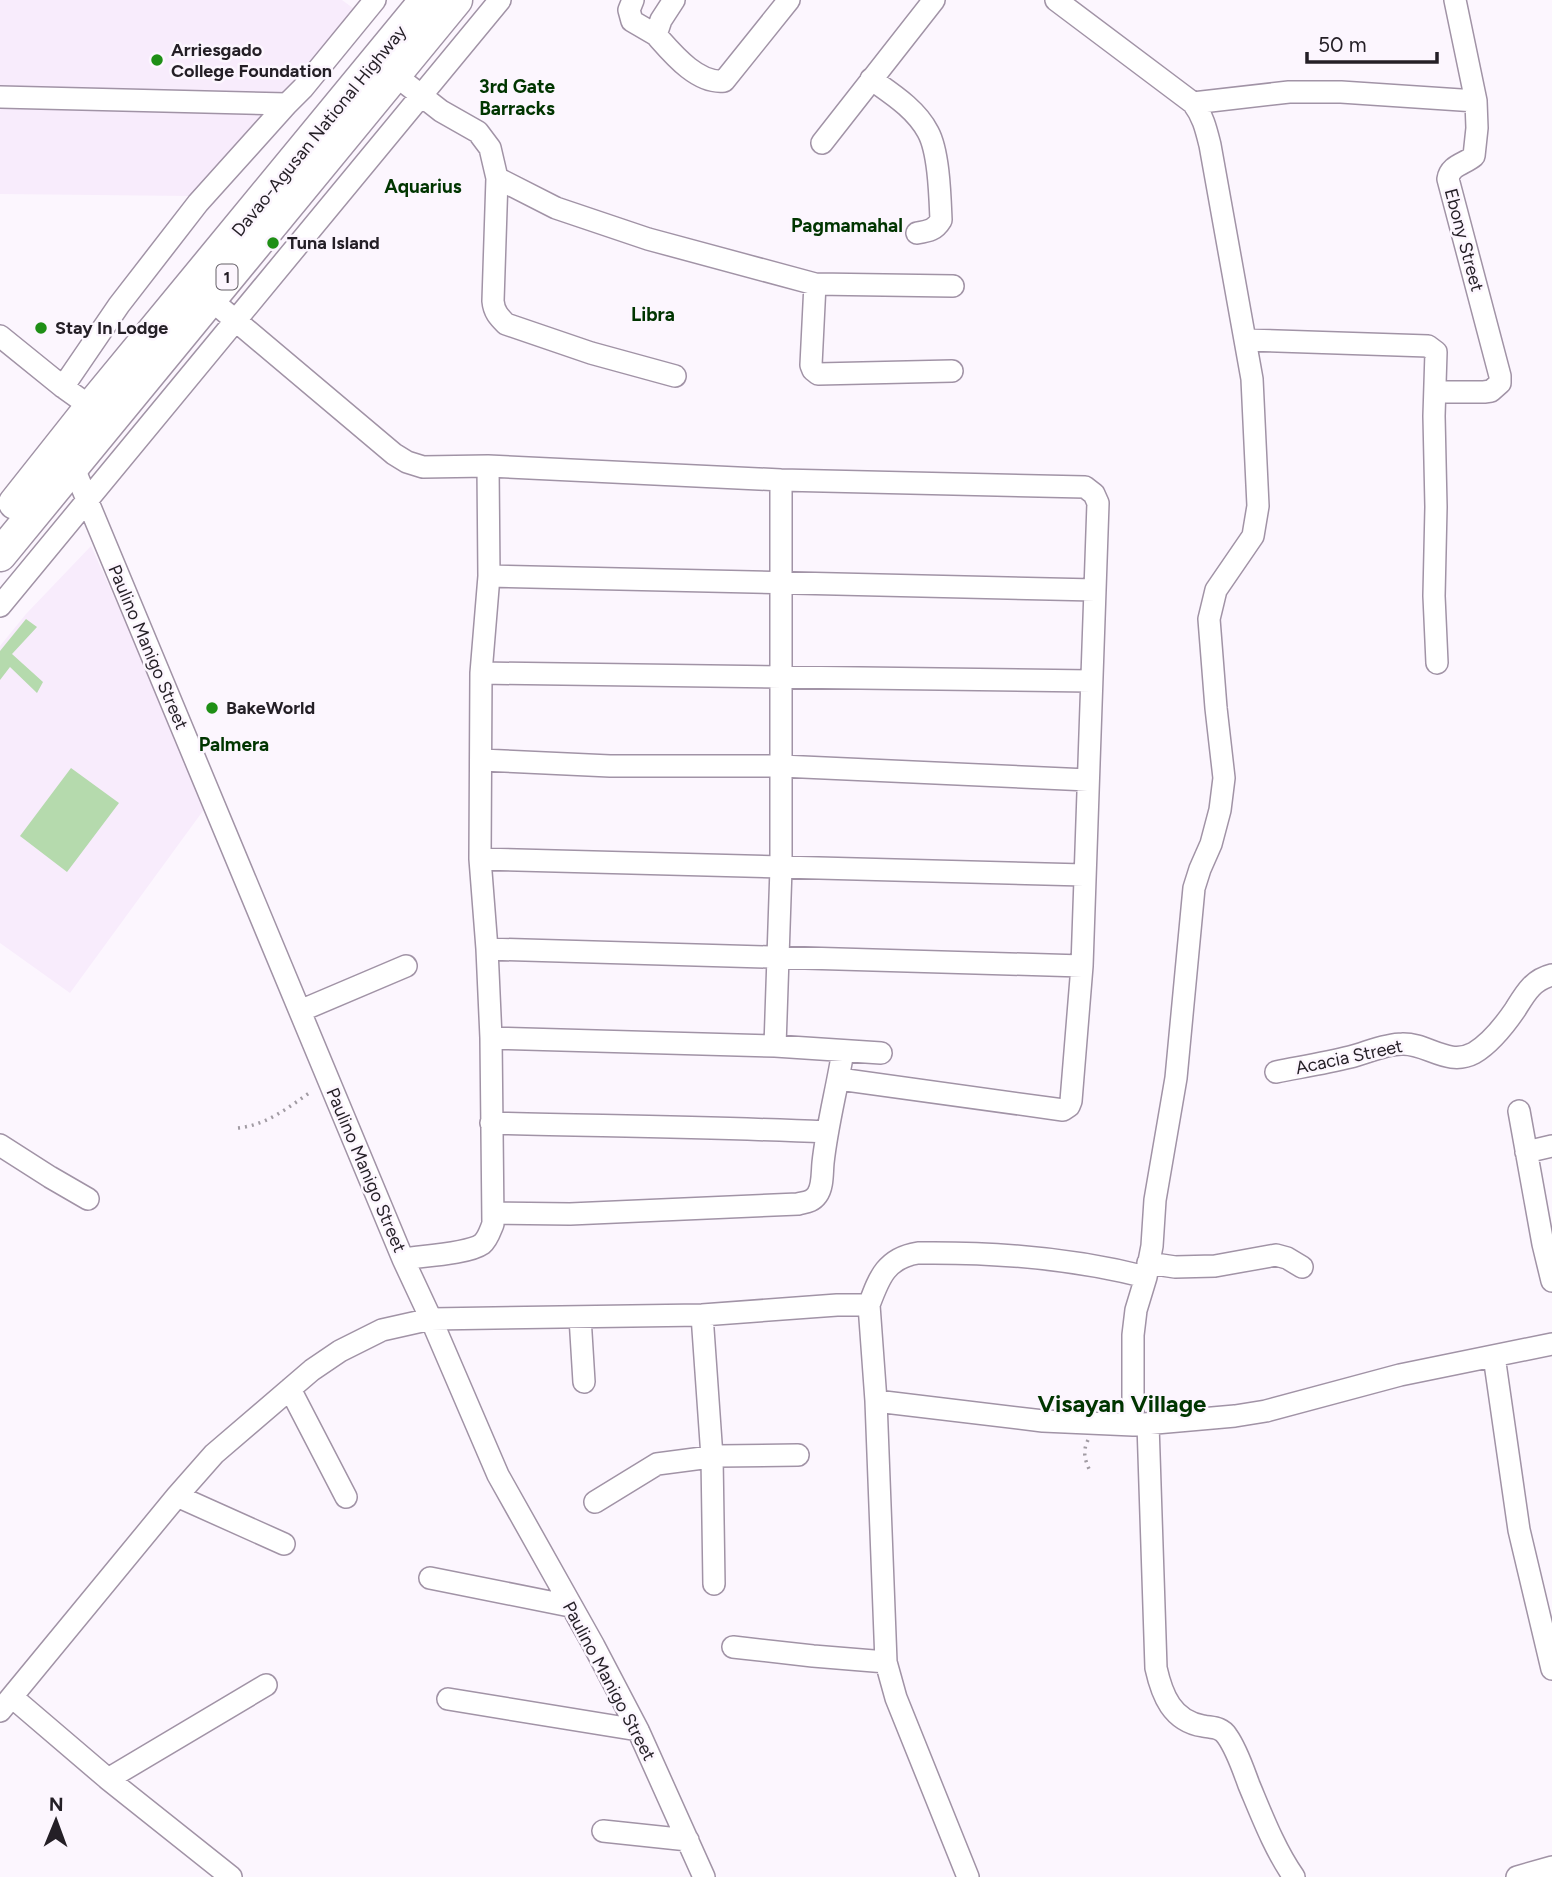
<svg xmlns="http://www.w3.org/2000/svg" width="1552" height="1877" font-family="Figtree,sans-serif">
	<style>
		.built { fill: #f8ecfc }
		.green { fill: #b5daad }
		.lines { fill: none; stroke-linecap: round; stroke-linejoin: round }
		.minor-casing { stroke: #a193a6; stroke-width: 24 }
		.highway-casing { stroke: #a193a6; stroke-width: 35 }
		.path { stroke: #a19ba3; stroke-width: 3.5; stroke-dasharray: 2 5; stroke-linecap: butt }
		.minor { stroke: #fff; stroke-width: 21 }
		.highway { stroke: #fff; stroke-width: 32 }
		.poi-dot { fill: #1f8f16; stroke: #fcf6fe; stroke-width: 2.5 }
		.labels { text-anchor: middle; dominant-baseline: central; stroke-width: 5; stroke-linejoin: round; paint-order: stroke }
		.shield { fill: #fcf6fe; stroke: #656067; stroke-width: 2 }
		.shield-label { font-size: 16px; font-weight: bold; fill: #241f26 }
		.poi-label { font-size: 18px; font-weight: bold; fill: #241f26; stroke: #fcf6fe; text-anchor: start }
		.street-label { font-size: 18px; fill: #241f26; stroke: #fcf6fe }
		.neighbourhood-label { font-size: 19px; font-weight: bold; fill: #003500; stroke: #fcf6fe }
		.district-label { font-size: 24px; font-weight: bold; fill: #003500; stroke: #fcf6fe }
	</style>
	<rect width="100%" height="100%" fill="#fcf6fe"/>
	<path class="built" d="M 0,0 L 342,0 L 357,11 L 272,108 L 191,196 L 0,194 Z
		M 91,546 L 208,804 L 70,993 L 0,943 L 0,646 L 26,614 Z"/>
	<path class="green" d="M 26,619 L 37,627 L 12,654 L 43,682 L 37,693 L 10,667 L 0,680 L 0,651 Z
		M 71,768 L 119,803 L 67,872 L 20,836 Z"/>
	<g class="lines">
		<g class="minor-casing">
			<path id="minor" d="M 633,0 L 629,10 L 632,21 L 656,35
				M 674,0 L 661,20 L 656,35 C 672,53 697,84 724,81 L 789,0
				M 1056,0 L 1193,103 C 1203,116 1206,129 1210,145 L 1252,379 L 1258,506 L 1253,536 L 1216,590 L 1209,619 L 1216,708 L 1224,778 L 1220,810 L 1211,844 L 1200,869 L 1194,888 L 1176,1078 L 1155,1200 L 1152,1246 L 1146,1277 L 1136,1310 L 1133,1335 L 1133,1425
				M 395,75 L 441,111 L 478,132 L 490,148 L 497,178 L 493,301 C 494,312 499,317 506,324 L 591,353 L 675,376
				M 871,79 C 892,94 916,109 928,132 C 939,152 940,197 941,220 C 935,230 929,231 917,233
				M 0,97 L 287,104 L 303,88 L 375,0
				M 1193,103 L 1289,92 L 1341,92 L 1476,101
				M 822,143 L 934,0
				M 497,178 L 556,208 L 648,239 L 815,284 L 953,286
				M 815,284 L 811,365 L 813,370 L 818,374 L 952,371
				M 210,299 L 394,454 L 407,462 L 423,467 L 488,466 L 781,480 L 1085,487 L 1094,494 L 1098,503 L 1082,966 L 1071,1101 L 1069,1106 L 1063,1110 L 839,1079
				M 0,336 L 63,387 L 91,407
				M 1246,340 L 1428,346 L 1436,352 L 1434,416 L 1436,507 L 1434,596 L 1437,663
				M 63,387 L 119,305 L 198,203 L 287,104
				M 1436,392 L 1484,392 L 1491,391 L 1500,383 L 1500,376 L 1448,179 C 1450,165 1465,164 1474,156 L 1477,128 L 1476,101 L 1455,0
				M 66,461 L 73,466 L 403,1259 L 431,1319 L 498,1475 L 594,1646 L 638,1730 L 704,1877
				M 489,576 L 1095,590
				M 0,606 L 500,0
				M 481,673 L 1091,681
				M 481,760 L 610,766 L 781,766 L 1088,780
				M 480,859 L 1084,875
				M 487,949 L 1082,966
				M 300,1011 L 406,966
				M 491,1038 L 775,1046 L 881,1053
				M 775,1046 L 781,868 L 781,480
				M 1276,1072 C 1301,1067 1325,1063 1350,1057 C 1366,1053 1385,1044 1402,1044 C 1427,1043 1448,1067 1474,1053 C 1491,1043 1504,1026 1515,1010 C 1525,994 1532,980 1552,975
				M 1519,1111 L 1543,1244 L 1552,1281
				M 491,1123 C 603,1126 715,1127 826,1132
				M 0,1145 L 50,1177 L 88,1199
				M 1526,1152 L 1552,1146
				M 493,1213 L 570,1214 L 798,1204 C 806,1202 812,1202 817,1195 C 823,1187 822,1173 823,1163 C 827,1125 837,1089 843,1051
				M 403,1259 C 421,1256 468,1254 482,1244 C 488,1239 490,1231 493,1224 L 491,1038 L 487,949 L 480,859 L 481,673 L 489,576 L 488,466
				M 1148,1263 L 1175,1267 L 1215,1266 L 1276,1255 L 1287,1258 L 1302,1267
				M 869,1305 C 879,1278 886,1258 918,1253 C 994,1252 1072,1258 1146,1277
				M 702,1315 L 712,1457 L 714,1584
				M 580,1317 L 584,1382
				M 1494,1356 L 1519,1530 L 1552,1669
				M 290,1389 L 346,1497
				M 876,1401 L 886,1662 L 896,1698 L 968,1877
				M 1148,1424 L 1156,1668 C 1162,1695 1172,1721 1203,1726 C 1213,1728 1221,1727 1227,1736 C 1237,1750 1243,1769 1249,1785 C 1262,1816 1275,1850 1294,1877
				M 177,1496 L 284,1544
				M 595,1502 L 657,1464 L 718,1456 L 798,1455
				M 430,1578 L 570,1606
				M 733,1647 L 813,1656 L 886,1662
				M 12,1697 L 108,1779 L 231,1877
				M 448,1699 L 638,1730
				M 0,1711 L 177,1496 L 214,1454 L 312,1370 L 340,1351 L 382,1330 L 431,1319 L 702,1315 L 837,1305 L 869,1305 L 876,1401 L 1043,1421 L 1133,1425 L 1235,1416 L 1266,1411 L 1400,1375 L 1552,1344
				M 108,1779 L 266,1685
				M 603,1831 L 688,1840
				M 1517,1877 L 1552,1867"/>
		</g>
		<g class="highway-casing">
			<path id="highway" d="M 15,503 L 91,407 L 426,0
				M 0,555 L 456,0"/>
		</g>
		<path class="path" d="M 238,1128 C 267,1125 289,1107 312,1091
			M 1088,1440 C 1082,1452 1085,1461 1091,1473"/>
		<use href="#minor" class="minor"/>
		<use href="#highway" class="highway"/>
	</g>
	<g class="poi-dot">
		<circle cx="157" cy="60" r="7"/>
		<circle cx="273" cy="243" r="7"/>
		<circle cx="41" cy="328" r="7"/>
		<circle cx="212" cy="708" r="7"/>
	</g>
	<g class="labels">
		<rect class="shield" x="216.5" y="264.5" width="21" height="25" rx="5"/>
		<g class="shield-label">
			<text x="227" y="277">1</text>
		</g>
		<g class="poi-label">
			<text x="171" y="50">Arriesgado<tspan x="171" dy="21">College Foundation</tspan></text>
			<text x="287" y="243">Tuna Island</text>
			<text x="55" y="328">Stay In Lodge</text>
			<text x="226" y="708">BakeWorld</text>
		</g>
		<g class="street-label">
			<text transform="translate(319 131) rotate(-51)">Davao-Agusan National Highway</text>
			<text transform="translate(1464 240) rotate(75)">Ebony Street</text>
			<text transform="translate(148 647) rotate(67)">Paulino Manigo Street</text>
			<text transform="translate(1349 1057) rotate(-12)">Acacia Street</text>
			<text transform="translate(366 1170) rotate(67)">Paulino Manigo Street</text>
			<text transform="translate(609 1681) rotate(62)">Paulino Manigo Street</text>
		</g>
		<g class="neighbourhood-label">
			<text x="517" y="86">3rd Gate<tspan x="517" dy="22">Barracks</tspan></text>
			<text x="423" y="186">Aquarius</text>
			<text x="847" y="225">Pagmamahal</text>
			<text x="653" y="314">Libra</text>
			<text x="234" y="744">Palmera</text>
		</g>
		<g class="district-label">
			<text x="1122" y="1403">Visayan Village</text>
		</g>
	</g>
	<g transform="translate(56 1821) rotate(1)" stroke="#fcf6fe" stroke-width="5" paint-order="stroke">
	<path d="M0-5L12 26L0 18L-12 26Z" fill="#241f26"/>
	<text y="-10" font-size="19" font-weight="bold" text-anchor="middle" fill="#241f26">N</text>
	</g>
	<path d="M1307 52v10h130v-10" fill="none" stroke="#241f26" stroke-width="3.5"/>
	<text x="1318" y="52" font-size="21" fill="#241f26" stroke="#fcf6fe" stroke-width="5" paint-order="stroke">50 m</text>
</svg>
